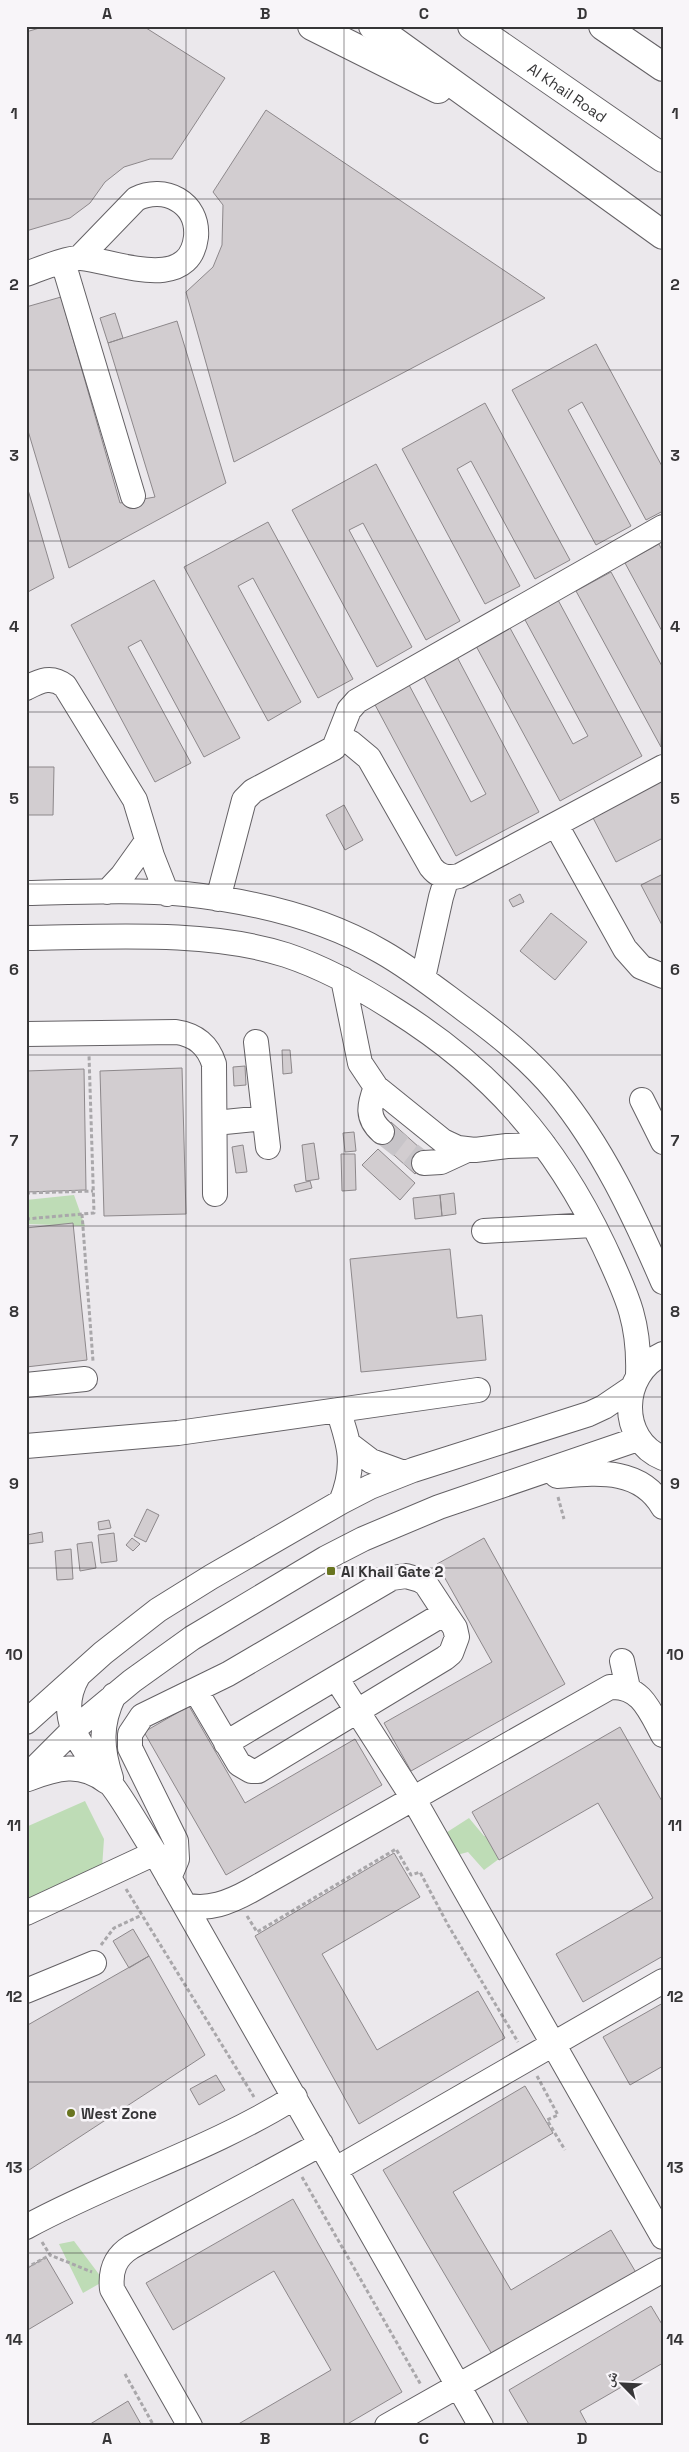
<svg xmlns="http://www.w3.org/2000/svg" width="689" height="2452" font-family="'Space Grotesk','Noto Naskh Arabic',sans-serif">
	<style>
		.green { fill: #bedcb6 }
		.building { fill: #d2cdd0; stroke: #8d888b }
		.lines { fill: none; stroke-linecap: round; stroke-linejoin: round }
		.minor-tunnel { stroke: #c7c4c8; stroke-width: 24; stroke-dasharray: 24 12; stroke-linecap: butt }
		.minor-casing { stroke: #646165; stroke-width: 26 }
		.highway-casing { stroke: #646165; stroke-width: 30 }
		.path { stroke: #a9a7aa; stroke-width: 3; stroke-dasharray: 4 2.5; stroke-linecap: butt }
		.minor { stroke: #fff; stroke-width: 24 }
		.highway { stroke: #fff; stroke-width: 28 }
		.grid { fill: none; stroke: #363537; stroke-width: 1; stroke-opacity: 0.55 }
		.poi-dot { fill: #697520; stroke: #f8f5f9; stroke-width: 2 }
		.labels { text-anchor: middle; dominant-baseline: central; stroke-width: 5; stroke-linejoin: round; paint-order: stroke }
		.street-label { font-size: 15px; fill: #363537; stroke: #f8f5f9 }
		.poi-label { font-size: 15px; font-weight: bold; fill: #363537; stroke: #f8f5f9; text-anchor: start }
		.neatline { fill: none; stroke: #363537; stroke-width: 2 }
		.grid-label { font-size: 16px; text-anchor: middle; font-weight: bold; fill: #363537 }
	</style>
	<rect width="100%" height="100%" fill="#ebe8ec"/>
	<path class="green" d="M 74,1195 L 85,1226 L 26,1224 L 26,1200 Z
		M 85,1801 L 104,1839 L 102,1868 L 26,1901 L 26,1827 Z
		M 469,1818 L 484,1836 L 497,1836 L 507,1853 L 484,1870 L 468,1852 L 453,1856 L 441,1836 Z
		M 74,2241 L 104,2281 L 83,2293 L 59,2244 Z"/>
	<path class="building" d="M 46,26 L 143,26 L 225,78 L 172,159 L 150,159 L 124,167 L 105,182 L 90,203 L 70,218 L 26,231 L 26,32 Z
		M 266,110 L 545,298 L 234,462 L 186,292 L 213,267 L 222,245 L 223,205 L 213,192 Z
		M 61,297 L 120,503 L 155,497 L 108,343 L 177,321 L 226,483 L 69,568 L 26,424 L 26,307 Z
		M 115,313 L 123,338 L 108,343 L 100,318 Z
		M 596,344 L 663,468 L 663,511 L 646,520 L 582,402 L 568,410 L 631,526 L 596,545 L 512,390 Z
		M 485,403 L 570,560 L 535,579 L 471,461 L 457,469 L 520,586 L 485,604 L 402,449 Z
		M 376,464 L 460,621 L 426,640 L 363,523 L 349,530 L 412,647 L 377,667 L 292,510 Z
		M 26,483 L 54,578 L 26,593 Z
		M 268,522 L 353,679 L 318,698 L 253,578 L 238,586 L 301,702 L 268,721 L 184,567 Z
		M 659,544 L 663,552 L 663,633 L 625,563 Z
		M 611,572 L 663,668 L 661,747 L 576,591 Z
		M 154,580 L 240,738 L 204,757 L 141,640 L 128,647 L 191,763 L 155,782 L 71,625 Z
		M 558,600 L 642,756 L 560,801 L 476,646 L 510,628 L 573,744 L 588,736 L 524,618 Z
		M 456,655 L 539,812 L 456,856 L 373,701 L 408,683 L 471,802 L 486,794 L 422,673 Z
		M 26,767 L 54,767 L 53,815 L 26,815 Z
		M 663,779 L 663,838 L 616,862 L 592,816 Z
		M 344,805 L 363,840 L 345,850 L 326,815 Z
		M 663,874 L 663,927 L 641,885 Z
		M 520,894 L 524,902 L 513,907 L 509,900 Z
		M 551,913 L 587,942 L 555,980 L 520,951 Z
		M 282,1050 L 290,1050 L 292,1073 L 283,1074 Z
		M 245,1066 L 246,1085 L 234,1086 L 233,1067 Z
		M 182,1068 L 186,1214 L 104,1216 L 100,1071 Z
		M 84,1069 L 86,1190 L 26,1192 L 26,1071 Z
		M 391,1122 L 430,1157 L 415,1174 L 376,1139 Z
		M 354,1132 L 356,1151 L 345,1152 L 343,1133 Z
		M 314,1143 L 319,1179 L 306,1181 L 302,1145 Z
		M 243,1145 L 247,1172 L 236,1173 L 232,1147 Z
		M 378,1149 L 415,1183 L 400,1200 L 362,1165 Z
		M 341,1154 L 355,1154 L 356,1190 L 342,1191 Z
		M 310,1181 L 312,1188 L 296,1192 L 294,1185 Z
		M 454,1193 L 456,1214 L 442,1216 L 440,1195 Z
		M 440,1195 L 442,1216 L 415,1219 L 413,1198 Z
		M 73,1223 L 87,1360 L 26,1367 L 26,1228 Z
		M 450,1249 L 457,1318 L 482,1315 L 486,1360 L 361,1372 L 350,1259 Z
		M 147,1509 L 159,1515 L 146,1542 L 134,1536 Z
		M 109,1520 L 111,1528 L 99,1530 L 98,1522 Z
		M 42,1532 L 43,1542 L 28,1544 L 27,1535 Z
		M 114,1533 L 117,1561 L 101,1563 L 98,1535 Z
		M 132,1538 L 140,1544 L 133,1551 L 126,1545 Z
		M 484,1538 L 565,1684 L 411,1771 L 384,1723 L 492,1662 L 437,1564 Z
		M 92,1542 L 96,1568 L 80,1571 L 77,1544 Z
		M 71,1549 L 73,1579 L 57,1580 L 55,1551 Z
		M 189,1706 L 245,1803 L 355,1739 L 382,1785 L 226,1875 L 144,1732 Z
		M 620,1727 L 663,1803 L 663,1956 L 583,2002 L 556,1954 L 653,1898 L 598,1803 L 499,1860 L 472,1812 Z
		M 394,1853 L 420,1897 L 322,1954 L 377,2050 L 478,1991 L 505,2038 L 359,2124 L 255,1936 Z
		M 133,1929 L 149,1956 L 129,1968 L 113,1941 Z
		M 149,1956 L 205,2055 L 26,2172 L 26,2026 Z
		M 663,2003 L 663,2066 L 630,2085 L 603,2037 Z
		M 216,2075 L 225,2090 L 199,2105 L 190,2089 Z
		M 525,2086 L 553,2133 L 453,2192 L 511,2290 L 611,2230 L 638,2276 L 496,2361 L 383,2170 Z
		M 293,2199 L 402,2392 L 344,2426 L 235,2426 L 331,2370 L 274,2271 L 173,2330 L 146,2283 Z
		M 46,2257 L 73,2303 L 26,2331 L 26,2269 Z
		M 651,2306 L 663,2326 L 663,2363 L 580,2411 L 588,2426 L 530,2426 L 509,2390 Z
		M 128,2401 L 142,2426 L 87,2426 Z"/>
	<g class="lines">
		<path class="minor-tunnel" d="M 382,1132 L 417,1159 L 424,1163"/>
		<g class="minor-casing">
			<path id="minor" d="M 63,262 L 133,496
				M 26,274 C 40,269 68,257 81,258 C 115,261 189,294 196,237 C 199,202 164,185 136,199 L 79,258
				M 26,688 C 40,681 51,675 65,686 L 135,800 L 152,856 L 167,894
				M 340,737 L 351,743 L 369,758 L 431,867 C 438,876 447,879 459,876 L 663,767
				M 556,825 L 625,949 L 641,967 L 663,976
				M 107,892 L 122,876 L 147,841
				M 26,893 C 79,892 132,889 185,894 C 251,901 324,918 382,952 C 412,969 438,990 465,1010 C 499,1035 529,1059 556,1091 C 602,1147 634,1215 663,1282
				M 218,899 L 244,800 L 253,791 L 334,748 L 349,710 L 357,701 L 663,527
				M 26,938 C 107,937 209,930 286,955 C 325,968 361,988 395,1010 C 492,1071 555,1143 604,1246 C 626,1294 640,1320 638,1375
				M 423,978 L 441,897 L 447,877
				M 343,979 L 360,1063 L 376,1087 L 443,1141 L 458,1148 L 475,1150 L 507,1146 L 544,1145
				M 26,1034 L 176,1032 C 196,1035 208,1045 214,1064 L 215,1194
				M 256,1042 L 268,1147
				M 376,1087 C 369,1105 366,1118 382,1132
				M 642,1100 L 663,1142
				M 215,1123 L 264,1118
				M 424,1163 L 441,1162 L 467,1150
				M 484,1231 L 593,1225
				M 663,1354 C 620,1373 618,1440 663,1458
				M 26,1385 L 85,1379
				M 338,1410 C 350,1446 356,1465 341,1502
				M 350,1445 L 371,1461 L 404,1473
				M 26,1446 L 178,1433 L 478,1390
				M 557,1476 C 596,1473 640,1467 663,1507
				M 622,1661 L 628,1688
				M 78,1676 C 51,1723 91,1756 116,1791 C 130,1811 142,1833 155,1853 L 481,2426
				M 336,1678 L 413,1798 L 663,2237
				M 26,1722 L 103,1653 L 158,1610 L 211,1577 L 341,1502 L 370,1487 L 413,1470 L 589,1414 L 604,1407 L 632,1388
				M 226,1743 L 445,1613
				M 26,1777 L 73,1730 L 132,1681 L 192,1638 L 326,1558 L 363,1539 L 439,1507 L 638,1439
				M 111,1778 C 101,1748 100,1724 114,1695
				M 28,1779 C 56,1768 81,1761 107,1782
				M 169,1878 L 177,1859 L 176,1841 L 130,1748 L 130,1734 L 142,1716 L 228,1674 L 392,1578 L 406,1576 L 420,1580 L 426,1584 L 445,1613 L 455,1628 L 457,1637 L 451,1653 L 445,1658 L 258,1771 L 251,1771 L 239,1764 L 196,1691
				M 185,1905 C 208,1911 230,1902 250,1891 L 610,1687 C 641,1685 650,1711 663,1735
				M 26,1913 L 155,1853
				M 26,1991 L 94,1963
				M 336,2169 L 663,1981
				M 26,2227 C 114,2179 210,2150 295,2097
				M 190,2426 L 112,2289 C 110,2270 115,2257 131,2247 L 321,2144
				M 387,2426 L 663,2270"/>
		</g>
		<g class="highway-casing">
			<g id="highway">
				<path d="M 312,26 L 438,89"/>
				<path d="M 373,26 L 663,235"/>
				<path id="s1" d="M 472,26 L 663,158"/>
				<path d="M 603,26 L 663,67"/>
			</g>
		</g>
		<path class="path" d="M 26,1193 L 93,1191
			M 82,1214 L 93,1361
			M 26,1219 L 94,1213 L 89,1055
			M 558,1497 L 564,1519
			M 126,1889 L 254,2097
			M 247,1916 L 257,1932 L 396,1849 L 411,1875 L 420,1872 L 448,1925 L 518,2042
			M 101,1945 L 114,1928 L 142,1915
			M 537,2076 L 558,2115 L 547,2120 L 565,2150
			M 302,2177 L 421,2385
			M 42,2242 L 50,2255 L 92,2272
			M 26,2268 L 50,2255
			M 125,2374 L 154,2426"/>
		<use href="#minor" class="minor"/>
		<use href="#highway" class="highway"/>
	</g>
	<path class="grid" d="M 186,26 L 186,2426M 344,26 L 344,2426M 503,26 L 503,2426M 26,199 L 663,199M 26,370 L 663,370M 26,541 L 663,541M 26,712 L 663,712M 26,884 L 663,884M 26,1055 L 663,1055M 26,1226 L 663,1226M 26,1397 L 663,1397M 26,1568 L 663,1568M 26,1740 L 663,1740M 26,1911 L 663,1911M 26,2082 L 663,2082M 26,2253 L 663,2253"/>
	<g class="poi-dot">
		<rect x="326" y="1566" width="10" height="10" rx="2.5"/>
		<circle cx="71" cy="2113" r="5"/>
	</g>
	<g class="labels">
		<g class="street-label">
			<text stroke="none"><textPath href="#s1" startOffset="116">Al Khail Road</textPath></text>
		</g>
		<g class="poi-label">
			<text x="341" y="1571">Al Khail Gate 2</text>
			<text x="81" y="2113">West Zone</text>
		</g>
	</g>
	<rect width="689" height="2452" fill="none" stroke="#f8f5f9" stroke-width="55"/>
	<g transform="translate(622 2384) rotate(294)" stroke="#f8f5f9" stroke-width="4" paint-order="stroke">
	<path d="M0-4L9 19L0 12L-9 19Z" fill="#363537"/>
	<text y="-8" font-size="14" font-weight="bold" text-anchor="middle" fill="#363537">ش</text>
	</g>
	<rect x="28" y="28" width="634" height="2396" class="neatline"/>
	<g class="grid-label">
		<text x="107" y="19">A</text>
		<text x="265" y="19">B</text>
		<text x="424" y="19">C</text>
		<text x="582" y="19">D</text>
		<text x="14" y="119">1</text>
		<text x="675" y="119">1</text>
		<text x="14" y="290">2</text>
		<text x="675" y="290">2</text>
		<text x="14" y="461">3</text>
		<text x="675" y="461">3</text>
		<text x="14" y="632">4</text>
		<text x="675" y="632">4</text>
		<text x="14" y="804">5</text>
		<text x="675" y="804">5</text>
		<text x="14" y="975">6</text>
		<text x="675" y="975">6</text>
		<text x="14" y="1146">7</text>
		<text x="675" y="1146">7</text>
		<text x="14" y="1317">8</text>
		<text x="675" y="1317">8</text>
		<text x="14" y="1489">9</text>
		<text x="675" y="1489">9</text>
		<text x="14" y="1660">10</text>
		<text x="675" y="1660">10</text>
		<text x="14" y="1831">11</text>
		<text x="675" y="1831">11</text>
		<text x="14" y="2002">12</text>
		<text x="675" y="2002">12</text>
		<text x="14" y="2173">13</text>
		<text x="675" y="2173">13</text>
		<text x="14" y="2345">14</text>
		<text x="675" y="2345">14</text>
		<text x="107" y="2444">A</text>
		<text x="265" y="2444">B</text>
		<text x="424" y="2444">C</text>
		<text x="582" y="2444">D</text>
	</g>
</svg>
